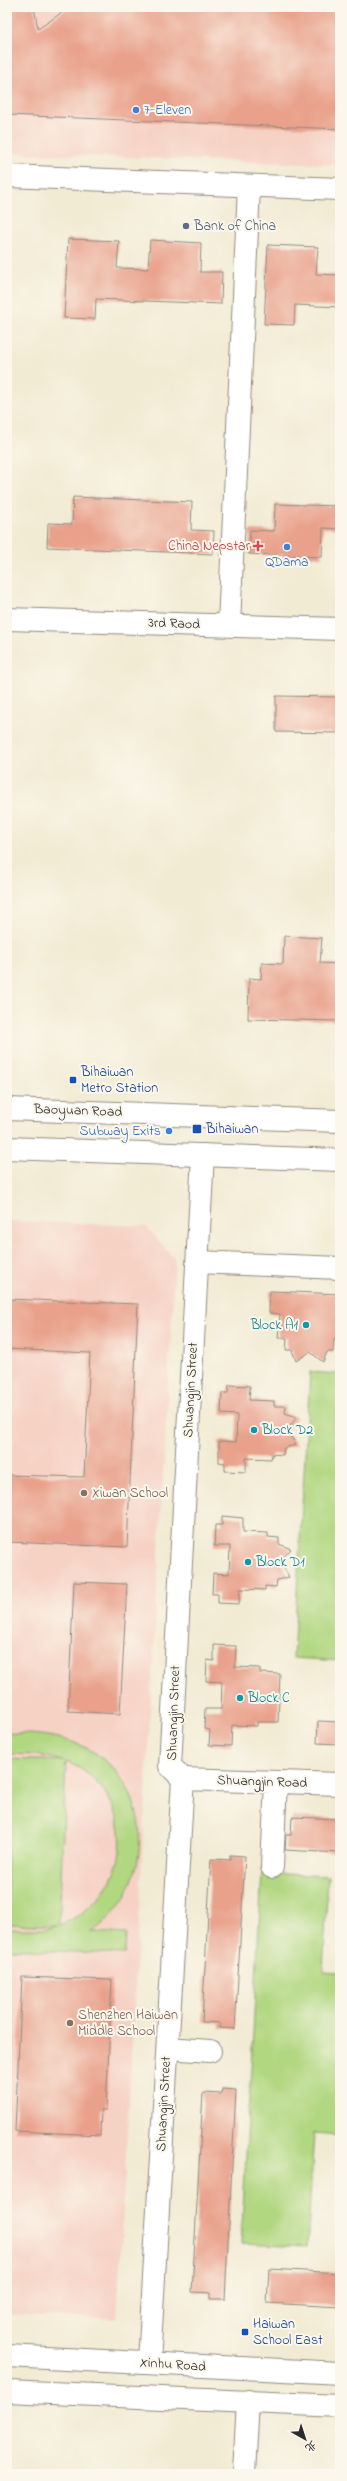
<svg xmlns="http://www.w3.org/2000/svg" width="347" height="2481" font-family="'Indie Flower','LXGW WenKai TC',sans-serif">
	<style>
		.built { fill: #f6d2c5 }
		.green { fill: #b1d780; stroke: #6e8156; fill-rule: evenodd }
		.building { fill: #e9a18b }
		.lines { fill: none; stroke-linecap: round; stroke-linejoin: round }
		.minor-casing { stroke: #8e8b80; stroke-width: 24 }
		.major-casing { stroke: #8e8b80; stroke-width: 24 }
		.minor { stroke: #fff; stroke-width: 22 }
		.major { stroke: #fff; stroke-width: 22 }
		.shop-dot { fill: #3f7fe0; stroke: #fbf7ec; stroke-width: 1.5 }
		.service-dot { fill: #5c6f8a; stroke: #fbf7ec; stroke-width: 1.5 }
		.health-dot { fill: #e0444e; stroke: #fbf7ec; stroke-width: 1.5 }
		.transit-dot { fill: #1a4fb4; stroke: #fbf7ec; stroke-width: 1.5 }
		.culture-dot { fill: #0f9aa8; stroke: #fbf7ec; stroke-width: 1.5 }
		.education-dot { fill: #8d6e63; stroke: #fbf7ec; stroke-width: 1.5 }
		.labels { text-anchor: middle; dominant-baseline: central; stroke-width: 4; stroke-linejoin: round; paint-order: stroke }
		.shop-label { font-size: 14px; fill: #366cbe; stroke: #fbf7ec; text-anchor: start }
		.service-label { font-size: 14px; fill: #4e5e75; stroke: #fbf7ec; text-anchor: start }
		.health-label { font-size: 14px; fill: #be3a42; stroke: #fbf7ec; text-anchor: end }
		.street-label { font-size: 14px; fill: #2b2b2b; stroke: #fbf7ec }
		.transit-label { font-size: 14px; fill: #164399; stroke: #fbf7ec; text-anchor: start }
		.culture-label { font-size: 14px; fill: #0d838f; stroke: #fbf7ec; text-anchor: start }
		.education-label { font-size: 14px; fill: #785e54; stroke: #fbf7ec; text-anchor: start }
	</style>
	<rect width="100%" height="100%" fill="#fbf7ec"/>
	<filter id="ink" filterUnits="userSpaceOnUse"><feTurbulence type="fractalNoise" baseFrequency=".025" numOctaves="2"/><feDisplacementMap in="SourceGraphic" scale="8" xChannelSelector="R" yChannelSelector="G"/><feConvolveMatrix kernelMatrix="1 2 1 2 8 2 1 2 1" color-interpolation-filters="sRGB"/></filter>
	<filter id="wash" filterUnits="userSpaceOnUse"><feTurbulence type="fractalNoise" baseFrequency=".012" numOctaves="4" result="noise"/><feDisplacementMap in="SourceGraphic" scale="16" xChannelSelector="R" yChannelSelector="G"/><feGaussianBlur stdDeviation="0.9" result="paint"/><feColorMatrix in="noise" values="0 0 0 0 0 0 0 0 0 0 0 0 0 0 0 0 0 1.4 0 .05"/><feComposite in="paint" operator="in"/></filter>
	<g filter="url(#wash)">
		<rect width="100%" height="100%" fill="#f2ebd4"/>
		<path class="built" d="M 7,7 L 340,7 L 340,165 L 7,153 Z
			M 7,1221 L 146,1226 L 175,1260 L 117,2319 L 7,2314 Z"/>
		<path class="green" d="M 310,1372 L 340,1374 L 340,1661 L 293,1658 Z
			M 7,1733 C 36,1734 63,1735 90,1750 C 158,1789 154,1890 92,1932 L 126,1934 L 125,1954 L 7,1949 L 7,1929 L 44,1929 L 57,1926 L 7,1924 L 7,1759 L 64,1761 L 37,1755 L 7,1754 ZM 66,1762 C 82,1767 97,1780 106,1794 C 139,1845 113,1904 59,1925 Z
			M 262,1873 L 328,1876 L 323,1972 L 340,1973 L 340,2135 L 314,2133 L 307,2247 L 241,2244 Z"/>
		<g id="blocks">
			<path class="building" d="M 7,7 L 34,7 L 38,29 L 70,7 L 340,7 L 340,129 L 7,115 Z
				M 68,239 L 119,241 L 117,268 L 148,269 L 150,240 L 201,243 L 200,272 L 222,272 L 221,304 L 96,299 L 95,319 L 64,318 Z
				M 268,245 L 318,247 L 316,274 L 340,275 L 340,307 L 295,305 L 294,325 L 264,324 Z
				M 73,497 L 192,502 L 191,530 L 214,531 L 213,554 L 47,547 L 48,523 L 72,524 Z
				M 275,504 L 340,506 L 340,529 L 323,528 L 322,557 L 249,554 L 250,530 L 274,531 Z
				M 276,696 L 340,697 L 340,733 L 276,732 Z
				M 284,936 L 322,938 L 320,963 L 340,964 L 340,1021 L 248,1019 L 249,978 L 261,979 L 262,963 L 283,964 Z
				M 270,1291 L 340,1294 L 340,1340 L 334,1340 L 333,1352 L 327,1352 L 323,1362 L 310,1352 L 296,1361 L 292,1350 L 286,1350 L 287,1338 L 278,1338 L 280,1314 L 269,1313 Z
				M 7,1299 L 138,1304 L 127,1547 L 7,1542 L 7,1475 L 84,1477 L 90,1353 L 7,1349 Z
				M 229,1385 L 250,1386 L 249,1400 L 274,1401 L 274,1406 L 286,1406 L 285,1413 L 297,1417 L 287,1430 L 296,1445 L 284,1448 L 283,1455 L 272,1454 L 271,1459 L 246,1458 L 246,1472 L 225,1471 L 225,1463 L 219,1462 L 219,1441 L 236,1442 L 237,1415 L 221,1414 L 222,1393 L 228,1393 Z
				M 222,1516 L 243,1518 L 243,1532 L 268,1533 L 268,1537 L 279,1538 L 279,1544 L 291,1549 L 280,1561 L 289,1577 L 277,1580 L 276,1587 L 265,1586 L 265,1590 L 240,1589 L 239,1604 L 218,1603 L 218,1594 L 212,1594 L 213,1573 L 229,1574 L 230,1546 L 214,1546 L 215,1525 L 222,1525 Z
				M 74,1582 L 127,1584 L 120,1714 L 68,1711 Z
				M 214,1645 L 236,1646 L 235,1667 L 260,1668 L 260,1673 L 280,1674 L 278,1722 L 257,1722 L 257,1726 L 232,1725 L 231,1746 L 209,1745 L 210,1730 L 204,1729 L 205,1709 L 221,1709 L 222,1682 L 206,1681 L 207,1660 L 214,1661 Z
				M 318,1721 L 340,1722 L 340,1744 L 317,1743 Z
				M 292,1817 L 340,1819 L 340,1853 L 285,1850 L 286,1835 L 291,1835 Z
				M 230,1855 L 245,1856 L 235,2029 L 220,2028 L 220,2023 L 202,2022 L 211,1859 L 230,1860 Z
				M 22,1977 L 112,1980 L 106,2110 L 101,2110 L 100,2135 L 15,2131 Z
				M 222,2089 L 236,2090 L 225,2299 L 210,2299 L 210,2293 L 192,2292 L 203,2093 L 221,2094 Z
				M 269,2269 L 340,2273 L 340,2307 L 267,2303 Z"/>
		</g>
	</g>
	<g filter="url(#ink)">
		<use href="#blocks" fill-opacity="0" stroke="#8e8b80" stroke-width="1"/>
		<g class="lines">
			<g class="minor-casing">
				<path id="minor" d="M 7,176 L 340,189
					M 7,619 L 340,629
					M 229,625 L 249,186
					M 198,1262 L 340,1268
					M 183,1779 L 340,1784
					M 272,1867 L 276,1782
					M 168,2048 L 210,2051
					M 149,2363 L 183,1779 L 170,1766 L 203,1155
					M 244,2474 L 248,2401"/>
			</g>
			<g class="major-casing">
				<path id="major" d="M 7,1109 L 340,1121
					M 7,1148 L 340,1160
					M 7,2356 L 340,2373
					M 7,2391 L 340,2406"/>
			</g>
			<use href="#minor" class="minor"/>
			<use href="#major" class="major"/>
		</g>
	</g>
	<g class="shop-dot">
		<circle cx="136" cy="110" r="4"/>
		<circle cx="287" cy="547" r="4"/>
		<circle cx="169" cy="1131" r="4"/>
	</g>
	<circle class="service-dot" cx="186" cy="226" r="4"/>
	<path class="health-dot" d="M256 540h4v4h4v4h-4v4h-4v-4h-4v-4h4z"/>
	<g class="transit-dot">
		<rect x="69" y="1076" width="8" height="8" rx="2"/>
		<rect x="192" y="1124" width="10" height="10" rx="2"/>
		<rect x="241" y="2328" width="8" height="8" rx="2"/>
	</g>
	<g class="culture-dot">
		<circle cx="306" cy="1325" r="4"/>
		<circle cx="254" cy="1430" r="4"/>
		<circle cx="248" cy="1562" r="4"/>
		<circle cx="240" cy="1698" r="4"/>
	</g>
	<g class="education-dot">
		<circle cx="84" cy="1493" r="4"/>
		<circle cx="70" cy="2023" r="4"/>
	</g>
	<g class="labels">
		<g class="shop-label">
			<text x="144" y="110">7-Eleven</text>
			<text x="287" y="562" text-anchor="middle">QDama</text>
			<text x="161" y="1131" text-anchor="end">Subway Exits</text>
		</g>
		<g class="service-label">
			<text x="194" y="226">Bank of China</text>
		</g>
		<g class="health-label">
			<text x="250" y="546">China Nepstar</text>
		</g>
		<g class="street-label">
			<text transform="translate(174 624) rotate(2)">3rd Raod</text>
			<text transform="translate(78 1111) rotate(2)">Baoyuan Road</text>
			<text transform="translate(191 1390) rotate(-87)">Shuangjin Street</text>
			<text transform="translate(174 1713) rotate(-88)">Shuangjin Street</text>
			<text transform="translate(262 1782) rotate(2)">Shuangjin Road</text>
			<text transform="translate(164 2104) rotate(-87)">Shuangjin Street</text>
			<text transform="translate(173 2365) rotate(4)">Xinhu Road</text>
		</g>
		<g class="transit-label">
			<text x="81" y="1072">Bihaiwan<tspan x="81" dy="16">Metro Station</tspan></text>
			<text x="206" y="1129">Bihaiwan</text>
			<text x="253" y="2324">Haiwan<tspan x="253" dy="16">School East</tspan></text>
		</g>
		<g class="culture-label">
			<text x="298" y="1325" text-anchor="end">Block A1</text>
			<text x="262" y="1430">Block D2</text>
			<text x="256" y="1562">Block D1</text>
			<text x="248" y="1698">Block C</text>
		</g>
		<g class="education-label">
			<text x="92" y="1493">Xiwan School</text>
			<text x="78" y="2015">Shenzhen Haiwan<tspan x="78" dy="16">Middle School</tspan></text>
		</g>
	</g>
	<rect width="347" height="2481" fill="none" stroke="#fbf7ec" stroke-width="24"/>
	<g transform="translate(305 2439) rotate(141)" stroke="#fbf7ec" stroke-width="3" paint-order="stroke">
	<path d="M0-3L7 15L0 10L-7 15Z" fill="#2b2b2b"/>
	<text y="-6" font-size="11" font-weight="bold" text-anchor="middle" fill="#2b2b2b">北</text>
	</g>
</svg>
